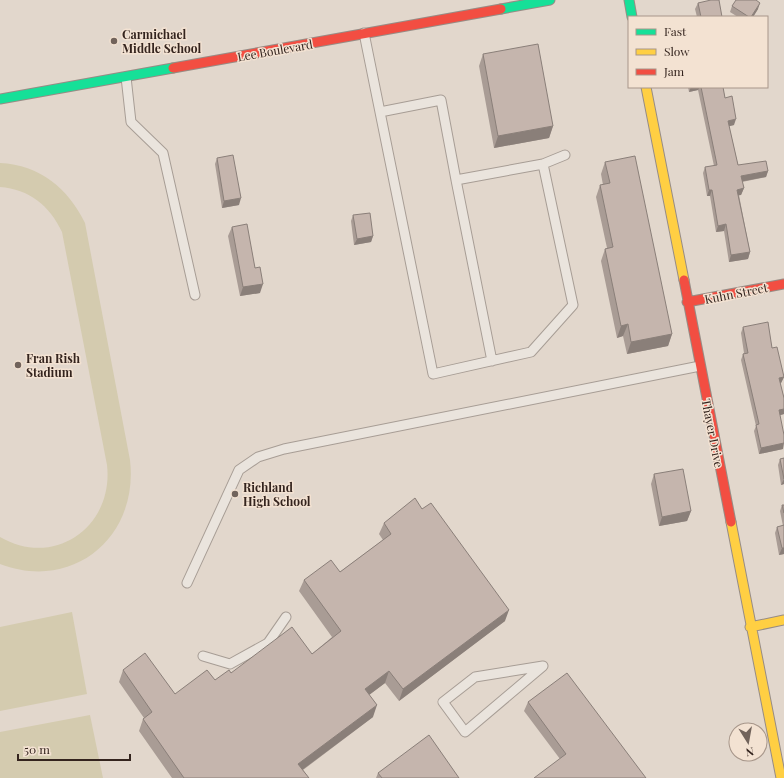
<svg xmlns="http://www.w3.org/2000/svg" width="784" height="778" font-family="'Playfair Display',serif">
	<style>
		.green { fill: #d4cbaf }
		.lines { fill: none; stroke-linecap: round; stroke-linejoin: round }
		.lane-casing { stroke: #a79d95; stroke-width: 11 }
		.fast-casing { stroke: #978c85; stroke-width: 11 }
		.slow-casing { stroke: #978c85; stroke-width: 11 }
		.jam-casing { stroke: #978c85; stroke-width: 11 }
		.lane { stroke: #eae4dd; stroke-width: 9 }
		.fast { stroke: #16e098; stroke-width: 9 }
		.slow { stroke: #ffcf43; stroke-width: 9 }
		.jam { stroke: #f24e42; stroke-width: 9 }
		.wall { fill: #a99c95 }
		.shaded-wall { fill: #8a7f79 }
		.building { fill: #c5b5ad; stroke: #8a7f79 }
		.poi-dot { fill: #71635b; stroke: #f3e2d2; stroke-width: 1.5 }
		.labels { text-anchor: middle; dominant-baseline: central; stroke-width: 3; stroke-linejoin: round; paint-order: stroke }
		.poi-label { font-size: 12px; font-weight: bold; fill: #34241e; stroke: #f3e2d2; text-anchor: start }
		.street-label { font-size: 12px; fill: #34241e; stroke: #f3e2d2 }
	</style>
	<rect width="100%" height="100%" fill="#e2d7cc"/>
	<path class="green" d="M 0,163 C 40,165 68,188 85,223 L 130,460 C 139,537 73,592 0,564 L 0,537 C 55,569 114,526 107,465 L 62,232 C 50,206 29,189 0,187 Z
		M 72,612 L 87,694 L 0,711 L 0,627 Z
		M 90,715 L 103,778 L 0,778 L 0,732 Z"/>
	<g class="lines">
		<g class="lane-casing">
			<path id="lane" d="M 364,33 L 433,374 L 531,352 L 573,305 L 543,164 L 456,180 L 492,361
				M 126,77 L 131,122 L 163,153 L 195,295
				M 380,112 L 441,100 L 456,180
				M 543,164 L 565,155
				M 187,583 L 239,470 L 258,457 L 284,449 L 700,366
				M 203,656 L 230,664 L 268,643 L 286,617
				M 543,666 L 465,732 L 443,702 L 475,677 Z"/>
		</g>
		<g class="fast-casing">
			<path id="fast" d="M 629,0 L 632,17
				M 501,9 L 550,0
				M 0,99 L 173,68"/>
		</g>
		<g class="slow-casing">
			<path id="slow" d="M 646,87 L 684,280
				M 731,522 L 781,778
				M 750,627 L 784,620"/>
		</g>
		<g class="jam-casing">
			<path id="jam" d="M 173,68 L 501,9
				M 684,280 L 731,522
				M 687,302 L 784,284"/>
		</g>
		<use href="#lane" class="lane"/>
		<use href="#fast" class="fast"/>
		<use href="#slow" class="slow"/>
		<use href="#jam" class="jam"/>
	</g>
	<path class="wall" d="M 698,3 L 722,17 L 697,17 L 695,9 Z
		M 732,6 L 758,9 L 753,17 L 738,17 L 730,12 Z
		M 483,54 L 553,126 L 549,138 L 494,148 L 479,66 Z
		M 688,87 L 723,87 L 725,98 L 734,125 L 729,126 L 738,165 L 768,171 L 766,177 L 742,182 L 744,188 L 741,195 L 739,195 L 750,252 L 748,259 L 729,262 L 724,231 L 716,232 L 710,196 L 707,196 L 703,173 L 705,167 L 714,166 L 698,90 L 689,92 Z
		M 217,158 L 239,205 L 222,208 L 215,164 Z
		M 605,162 L 672,334 L 668,346 L 627,354 L 623,336 L 617,338 L 601,261 L 605,249 L 607,248 L 596,197 L 600,185 L 603,185 L 601,174 Z
		M 353,215 L 373,236 L 371,242 L 354,245 L 351,221 Z
		M 232,227 L 255,268 L 260,293 L 240,296 L 228,236 Z
		M 743,327 L 772,348 L 784,377 L 781,383 L 780,383 L 784,398 L 784,414 L 780,415 L 783,449 L 759,454 L 754,431 L 756,426 L 741,360 L 743,354 L 744,353 L 741,333 Z
		M 784,458 L 784,484 L 781,485 L 778,465 L 780,459 Z
		M 654,474 L 691,511 L 687,521 L 659,526 L 651,484 Z
		M 782,505 L 784,505 L 784,554 L 779,555 L 775,533 L 777,527 L 783,526 L 780,511 Z
		M 422,509 L 505,621 L 399,701 L 385,683 L 369,695 L 373,717 L 303,770 L 309,778 L 172,778 L 139,731 L 143,719 L 144,718 L 119,682 L 123,670 L 175,694 L 215,680 L 231,673 L 312,654 L 332,637 L 299,591 L 304,580 L 340,572 L 383,540 L 379,534 L 384,523 Z
		M 528,702 L 646,778 L 560,759 L 524,711 Z
		M 378,773 L 459,778 L 376,778 Z"/>
	<path class="shaded-wall" d="M 760,3 L 758,9 L 753,17 L 751,17 Z
		M 691,87 L 700,87 L 698,90 L 689,92 Z
		M 736,119 L 734,125 L 726,127 L 728,121 Z
		M 553,126 L 549,138 L 494,148 L 498,136 Z
		M 768,171 L 766,177 L 739,182 L 741,176 Z
		M 744,188 L 741,195 L 735,196 L 737,190 Z
		M 709,190 L 712,190 L 710,196 L 707,196 Z
		M 241,198 L 239,205 L 222,208 L 224,201 Z
		M 726,224 L 724,231 L 716,232 L 718,226 Z
		M 373,236 L 371,242 L 354,245 L 357,239 Z
		M 750,252 L 748,259 L 729,262 L 731,255 Z
		M 263,284 L 260,293 L 240,296 L 243,287 Z
		M 628,324 L 623,336 L 617,338 L 621,326 Z
		M 672,334 L 668,346 L 627,354 L 631,342 Z
		M 784,377 L 781,383 L 777,384 L 779,378 Z
		M 784,409 L 784,414 L 777,416 L 779,410 Z
		M 784,443 L 783,449 L 759,454 L 761,448 Z
		M 784,478 L 784,484 L 781,485 L 784,479 Z
		M 691,511 L 687,521 L 659,526 L 662,517 Z
		M 782,548 L 784,548 L 784,554 L 779,555 Z
		M 509,610 L 505,621 L 399,701 L 403,689 Z
		M 389,671 L 385,683 L 361,701 L 365,689 Z
		M 377,705 L 373,717 L 294,776 L 298,764 Z"/>
	<path class="building" d="M 711,0 L 719,0 L 722,17 L 701,17 L 698,3 Z
		M 736,0 L 756,0 L 760,3 L 751,17 L 749,17 L 732,6 Z
		M 538,44 L 553,126 L 498,136 L 483,54 Z
		M 701,87 L 723,87 L 725,98 L 732,96 L 736,119 L 728,121 L 738,165 L 766,161 L 768,171 L 741,176 L 744,188 L 737,190 L 750,252 L 731,255 L 726,224 L 718,226 L 712,190 L 709,190 L 705,167 L 717,165 Z
		M 233,155 L 241,198 L 224,201 L 217,158 Z
		M 635,156 L 672,334 L 631,342 L 628,324 L 621,326 L 605,249 L 613,247 L 600,185 L 610,183 L 605,162 Z
		M 370,213 L 373,236 L 357,239 L 353,215 Z
		M 247,224 L 255,268 L 260,267 L 263,284 L 243,287 L 232,227 Z
		M 768,322 L 772,348 L 777,347 L 784,377 L 779,378 L 784,398 L 784,409 L 779,410 L 784,435 L 784,443 L 761,448 L 756,425 L 759,424 L 743,354 L 748,353 L 743,327 Z
		M 784,458 L 784,479 L 780,459 Z
		M 683,469 L 691,511 L 662,517 L 654,474 Z
		M 415,498 L 422,509 L 431,503 L 509,610 L 403,689 L 389,671 L 365,689 L 377,705 L 298,764 L 309,778 L 184,778 L 143,719 L 152,712 L 123,670 L 145,653 L 175,694 L 207,670 L 215,680 L 229,670 L 231,673 L 292,627 L 312,654 L 341,631 L 304,580 L 331,560 L 340,572 L 391,534 L 384,523 Z
		M 782,505 L 784,505 L 784,513 Z
		M 784,525 L 784,548 L 782,548 L 777,527 Z
		M 567,673 L 646,778 L 534,778 L 566,754 L 528,702 Z
		M 429,735 L 459,778 L 382,778 L 378,773 Z"/>
	<g class="poi-dot">
		<circle cx="114" cy="41" r="4"/>
		<circle cx="18" cy="365" r="4"/>
		<circle cx="235" cy="494" r="4"/>
	</g>
	<g class="labels">
		<g class="poi-label">
			<text x="122" y="34">Carmichael<tspan x="122" dy="14">Middle School</tspan></text>
			<text x="26" y="358">Fran Rish<tspan x="26" dy="14">Stadium</tspan></text>
			<text x="243" y="487">Richland<tspan x="243" dy="14">High School</tspan></text>
		</g>
		<g class="street-label">
			<text transform="translate(275 50) rotate(-10)">Lee Boulevard</text>
			<text transform="translate(736 293) rotate(-11)">Kuhn Street</text>
			<text transform="translate(713 433) rotate(79)">Thayer Drive</text>
		</g>
	</g>
	<rect x="628" y="16" width="140" height="72" fill="#f3e2d2" stroke="#a7968a"/>
	<rect x="636" y="29" width="20" height="6" fill="#16e098" stroke="#a7968a"/>
	<text x="664" y="36" font-size="12" fill="#34241e">Fast</text>
	<rect x="636" y="49" width="20" height="6" fill="#ffcf43" stroke="#a7968a"/>
	<text x="664" y="56" font-size="12" fill="#34241e">Slow</text>
	<rect x="636" y="69" width="20" height="6" fill="#f24e42" stroke="#a7968a"/>
	<text x="664" y="76" font-size="12" fill="#34241e">Jam</text>
	<g transform="translate(748 742) rotate(169)"><circle r="19" fill="#f3e2d2" stroke="#a7968a"/>
	<path d="M0-3L7 15L0 10L-7 15Z" fill="#71635b"/>
	<text y="-6" font-size="11" font-weight="bold" text-anchor="middle" fill="#34241e">N</text>
	</g>
	<path d="M18 754v6h112v-6" fill="none" stroke="#34241e" stroke-width="2"/>
	<text x="24" y="754" font-size="12" fill="#34241e" stroke="#f3e2d2" stroke-width="3" paint-order="stroke">50 m</text>
</svg>
